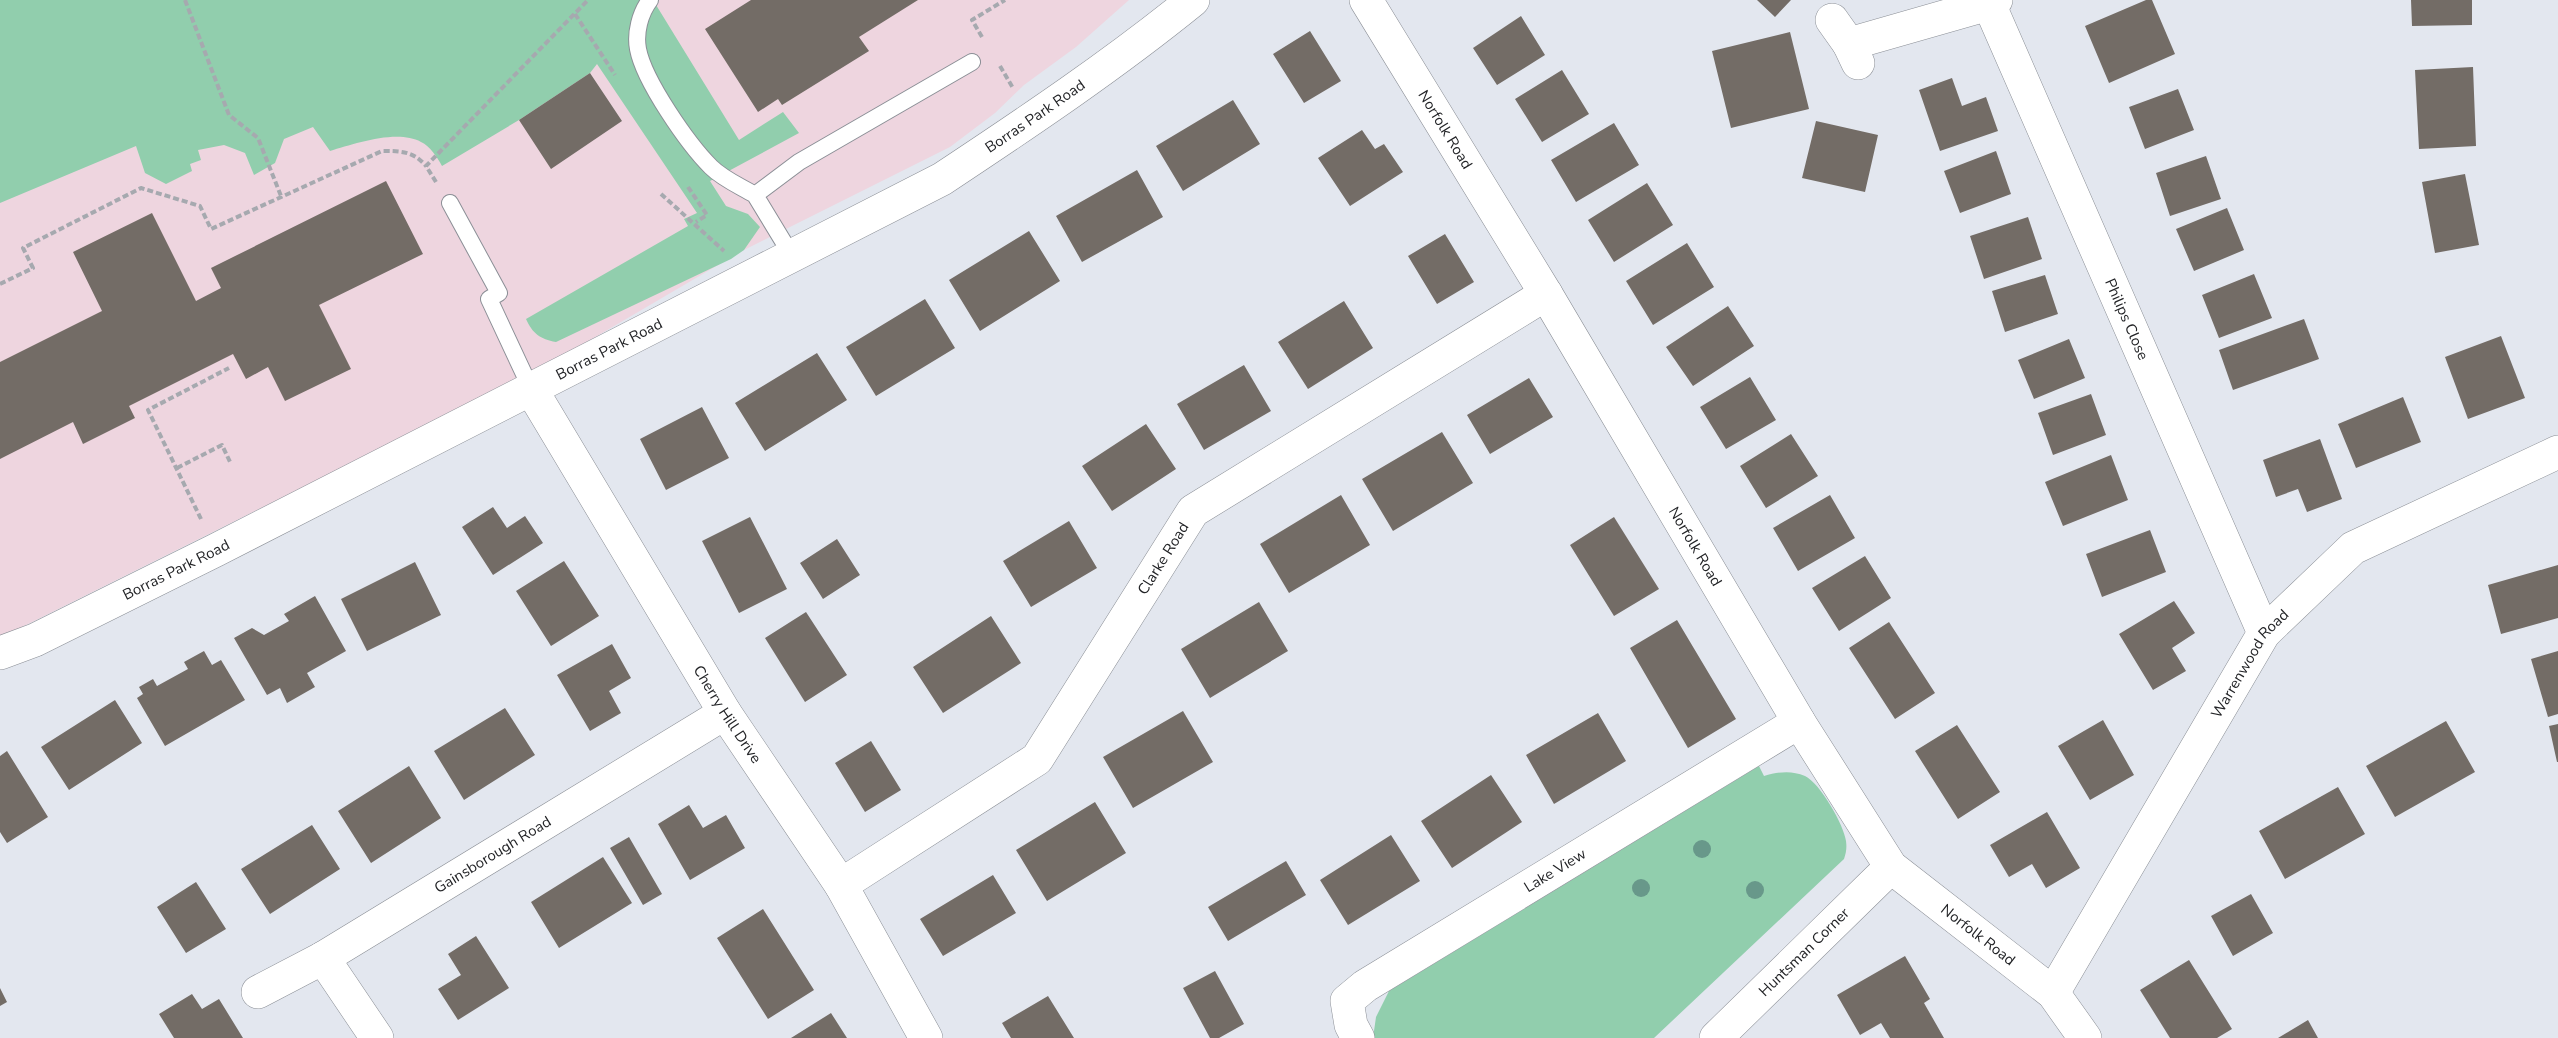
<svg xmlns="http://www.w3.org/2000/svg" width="2558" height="1038" font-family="'Nunito Sans',sans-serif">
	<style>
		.education { fill: #eed5df }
		.green { fill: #91cead }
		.building { fill: #736c66 }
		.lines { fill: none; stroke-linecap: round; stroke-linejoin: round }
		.service-casing { stroke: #8b8f96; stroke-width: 18 }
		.minor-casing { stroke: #8b8f96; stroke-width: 34 }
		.tertiary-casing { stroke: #8b8f96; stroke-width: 34 }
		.path { stroke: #a6a9af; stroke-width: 4; stroke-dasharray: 6 3; stroke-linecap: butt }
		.service { stroke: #fff; stroke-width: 16 }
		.minor { stroke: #fff; stroke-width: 33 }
		.tertiary { stroke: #fff; stroke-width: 33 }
		.tree { fill: #68988a }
		.labels { text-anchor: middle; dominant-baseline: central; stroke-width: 4.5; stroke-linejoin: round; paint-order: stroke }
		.street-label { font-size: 15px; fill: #232427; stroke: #fff }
	</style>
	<rect width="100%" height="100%" fill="#e3e7ef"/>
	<path class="education" d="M 0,0 L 1129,0 L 1076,47 L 1024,85 L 995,113 L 950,147 L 742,251 L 546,366 L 0,638 Z"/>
	<path class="green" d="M 0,0 L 653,0 L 739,140 L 783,112 L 799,133 L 710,181 L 726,206 L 748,214 L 760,227 L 744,250 L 731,259 L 556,342 C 540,339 533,334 526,319 L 688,226 L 684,219 L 697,213 L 597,64 L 590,73 L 519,120 L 442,166 C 437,157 430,146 421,142 C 397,129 354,144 330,151 L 313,127 L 284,139 L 275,163 L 254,175 L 245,153 L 224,145 L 198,150 L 201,160 L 190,164 L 192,171 L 166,184 L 145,173 L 136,146 L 0,203 Z
		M 1759,766 L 1764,776 C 1778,772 1791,770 1805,776 C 1820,783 1844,825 1846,841 C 1847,848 1846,853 1844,859 L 1654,1038 L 1373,1038 L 1376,1017 L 1389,991 Z"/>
	<path class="building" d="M 751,0 L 918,0 L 859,37 L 869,51 L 782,105 L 778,99 L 758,112 L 705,29 Z
		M 1757,0 L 1791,0 L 1775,17 Z
		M 2146,0 L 2152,0 L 2175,54 L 2109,83 L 2085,26 Z
		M 2411,0 L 2472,0 L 2472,25 L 2412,26 Z
		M 1521,16 L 1545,55 L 1497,85 L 1473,48 Z
		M 1310,31 L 1341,81 L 1304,103 L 1273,54 Z
		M 1790,32 L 1809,109 L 1731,128 L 1712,51 Z
		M 2473,67 L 2476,146 L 2419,149 L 2415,70 Z
		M 1562,70 L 1589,114 L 1542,142 L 1515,99 Z
		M 590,73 L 622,121 L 551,169 L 519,120 Z
		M 1952,78 L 1962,106 L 1986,97 L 1998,131 L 1940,151 L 1919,90 Z
		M 2178,89 L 2194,130 L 2145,149 L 2129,107 Z
		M 1233,100 L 1260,144 L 1183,191 L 1156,146 Z
		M 1816,121 L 1878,135 L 1865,192 L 1802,178 Z
		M 1614,123 L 1639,165 L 1576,202 L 1551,160 Z
		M 1362,130 L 1375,149 L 1384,144 L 1403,172 L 1350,206 L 1318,158 Z
		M 1996,151 L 2011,194 L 1960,213 L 1944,171 Z
		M 2206,156 L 2221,199 L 2170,216 L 2156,173 Z
		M 1137,170 L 1163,217 L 1082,262 L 1056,216 Z
		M 2465,174 L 2479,245 L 2435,253 L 2422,182 Z
		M 386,181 L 423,254 L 319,305 L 351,369 L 285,401 L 268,367 L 246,379 L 233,354 L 129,406 L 135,418 L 83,444 L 73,422 L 0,459 L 0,362 L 102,311 L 73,252 L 152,213 L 196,301 L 221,288 L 211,268 Z
		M 1647,183 L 1673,225 L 1614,262 L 1588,220 Z
		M 2227,208 L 2244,250 L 2194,271 L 2176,229 Z
		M 2028,217 L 2042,259 L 1984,279 L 1970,236 Z
		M 1029,231 L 1060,281 L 980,331 L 949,280 Z
		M 1445,234 L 1474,282 L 1437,304 L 1408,256 Z
		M 1687,243 L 1714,287 L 1653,325 L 1626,281 Z
		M 2254,274 L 2272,318 L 2219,338 L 2202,295 Z
		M 2045,275 L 2058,314 L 2005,332 L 1992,291 Z
		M 925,299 L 955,348 L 876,396 L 846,347 Z
		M 1344,301 L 1373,348 L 1308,389 L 1278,342 Z
		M 1728,306 L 1754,346 L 1693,386 L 1666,347 Z
		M 2304,319 L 2319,359 L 2233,390 L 2219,350 Z
		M 2501,336 L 2525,398 L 2468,419 L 2445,357 Z
		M 2069,339 L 2085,378 L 2034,399 L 2018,360 Z
		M 817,353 L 847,400 L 765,451 L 735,403 Z
		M 1244,365 L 1271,411 L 1204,450 L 1177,404 Z
		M 1750,377 L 1776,420 L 1726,449 L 1700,407 Z
		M 1529,378 L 1553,417 L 1490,454 L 1467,415 Z
		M 2091,394 L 2106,435 L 2053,455 L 2038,413 Z
		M 2403,397 L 2421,442 L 2356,468 L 2338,424 Z
		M 702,407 L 729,458 L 666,490 L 640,439 Z
		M 1146,424 L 1176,469 L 1112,511 L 1082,466 Z
		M 1442,432 L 1473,483 L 1393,531 L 1362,479 Z
		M 1791,434 L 1818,476 L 1766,508 L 1740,466 Z
		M 2320,439 L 2342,499 L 2307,512 L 2298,489 L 2276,497 L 2263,460 Z
		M 2111,455 L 2128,500 L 2063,526 L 2045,482 Z
		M 1341,495 L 1370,545 L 1289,593 L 1260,544 Z
		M 1830,495 L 1855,538 L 1798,571 L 1773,528 Z
		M 493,507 L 507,528 L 525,516 L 543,543 L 493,575 L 462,527 Z
		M 750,517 L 787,589 L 739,613 L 702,541 Z
		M 1614,517 L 1659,589 L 1614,616 L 1570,545 Z
		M 1069,521 L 1097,568 L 1031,607 L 1003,561 Z
		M 2150,530 L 2166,572 L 2102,597 L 2086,554 Z
		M 837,539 L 860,575 L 823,599 L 800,563 Z
		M 1865,556 L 1891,598 L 1839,631 L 1812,588 Z
		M 564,561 L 599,616 L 551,646 L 516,591 Z
		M 415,562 L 441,615 L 367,651 L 341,599 Z
		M 2558,565 L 2558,618 L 2501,634 L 2488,585 Z
		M 315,596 L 346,651 L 307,673 L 315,687 L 287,703 L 280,688 L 267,695 L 234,638 L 252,628 L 264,635 L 289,621 L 284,614 Z
		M 2174,601 L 2195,633 L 2172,648 L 2186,671 L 2153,690 L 2119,634 Z
		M 1259,602 L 1288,651 L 1210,698 L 1181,649 Z
		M 806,612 L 847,675 L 805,702 L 765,638 Z
		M 991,616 L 1021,663 L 943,713 L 913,667 Z
		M 1677,620 L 1736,719 L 1688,748 L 1630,648 Z
		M 1889,622 L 1935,693 L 1895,719 L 1849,648 Z
		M 612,644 L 631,678 L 609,691 L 621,713 L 590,731 L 557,675 Z
		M 204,651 L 212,665 L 221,660 L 245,700 L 165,746 L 137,698 L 143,694 L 139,687 L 153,679 L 157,686 L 188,669 L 184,662 Z
		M 2558,651 L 2558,714 L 2548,717 L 2531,659 Z
		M 115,700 L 142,743 L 69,790 L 41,747 Z
		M 505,708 L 535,755 L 464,800 L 434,751 Z
		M 1183,711 L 1213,762 L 1133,808 L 1103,757 Z
		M 1598,713 L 1626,761 L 1554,804 L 1526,755 Z
		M 2103,720 L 2134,775 L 2090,800 L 2058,746 Z
		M 2446,721 L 2475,772 L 2395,817 L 2366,766 Z
		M 2558,724 L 2558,762 L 2557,762 L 2549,726 Z
		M 1957,725 L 2000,792 L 1958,819 L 1915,751 Z
		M 871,741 L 901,790 L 865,812 L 835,763 Z
		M 7,751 L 48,817 L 7,843 L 0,832 L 0,756 Z
		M 409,766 L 441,818 L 371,863 L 338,811 Z
		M 1491,775 L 1522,822 L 1452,868 L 1421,821 Z
		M 2338,787 L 2365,834 L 2285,879 L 2259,831 Z
		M 1095,802 L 1126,853 L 1047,901 L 1016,850 Z
		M 689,805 L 703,828 L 726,815 L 745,848 L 690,880 L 658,824 Z
		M 2047,812 L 2080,868 L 2046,888 L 2032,864 L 2009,877 L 1990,845 Z
		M 312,825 L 340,869 L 270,914 L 241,869 Z
		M 1391,835 L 1420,881 L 1348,925 L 1320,880 Z
		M 629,837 L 662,894 L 643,905 L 610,848 Z
		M 603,857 L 632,903 L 559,948 L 531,902 Z
		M 1286,861 L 1306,895 L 1228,941 L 1208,907 Z
		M 993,875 L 1016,913 L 943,956 L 920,919 Z
		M 196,882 L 226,929 L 186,953 L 157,907 Z
		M 2251,894 L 2273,933 L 2233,956 L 2211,916 Z
		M 763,909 L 814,990 L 768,1019 L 717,938 Z
		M 476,936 L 509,988 L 458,1020 L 438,989 L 461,975 L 448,954 Z
		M 1905,956 L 1930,999 L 1924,1003 L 1944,1038 L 1890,1038 L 1881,1023 L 1860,1035 L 1837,995 Z
		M 2189,960 L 2232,1029 L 2217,1038 L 2170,1038 L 2140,990 Z
		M 1215,971 L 1244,1024 L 1219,1038 L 1210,1038 L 1183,988 Z
		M 0,988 L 7,1002 L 0,1006 Z
		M 192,994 L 202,1009 L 219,999 L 243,1038 L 174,1038 L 159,1014 Z
		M 1048,996 L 1074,1038 L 1011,1038 L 1002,1023 Z
		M 831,1013 L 847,1038 L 791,1038 Z
		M 2308,1020 L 2318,1038 L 2278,1038 Z"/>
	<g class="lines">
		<g class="service-casing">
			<path id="service" d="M 650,0 C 640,13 635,33 638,49 C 644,81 688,144 711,167 C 723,179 740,186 755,195
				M 450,203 L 499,293 L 489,299 L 531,389
				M 792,256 L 755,195 L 799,162 L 972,62"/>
		</g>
		<g class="minor-casing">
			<g id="minor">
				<path id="s1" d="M 1366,0 L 1546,294 L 1799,722 L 1891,867 L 2053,993 L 2085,1038"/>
				<path id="s2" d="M 1989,4 L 2264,633"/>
				<path d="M 1832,20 L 1849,44 L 1858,63"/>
				<path d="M 1849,44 L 1989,4 L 1996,0"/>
				<path id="s3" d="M 531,389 L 725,713 L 841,885 L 926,1038"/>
				<path id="s4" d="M 841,885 L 1037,759 L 1193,511 L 1546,294"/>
				<path d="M 323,958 L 377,1038"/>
				<path id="s5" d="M 258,992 L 323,958 L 725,713"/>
				<path id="s6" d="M 2053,993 L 2264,633 L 2353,548 L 2558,452"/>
				<path id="s7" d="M 1358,1038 L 1351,1025 L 1347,1001 L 1365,986 L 1799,722"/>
				<path id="s8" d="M 1716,1038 L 1891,867"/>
			</g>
		</g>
		<g class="tertiary-casing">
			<g id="tertiary">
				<path id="s9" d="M 0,653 L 35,640 L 216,550 L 942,179 C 1028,122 1113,65 1193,0"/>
			</g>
		</g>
		<path class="path" d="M 185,0 L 229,115 L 258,138 L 281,196
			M 575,14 L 615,75
			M 982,37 L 972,20 L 1005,0
			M 1000,66 L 1013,88
			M 436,182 L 426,166 L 588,0
			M 688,187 L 707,215 L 696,222
			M 661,194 L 724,251
			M 0,284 L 33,268 L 23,248 L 141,188 L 200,206 L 211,229 L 382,151 C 401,151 413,151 426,166
			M 177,468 L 222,445 L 231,464
			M 201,519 L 148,410 L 229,368"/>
		<use href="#service" class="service"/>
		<use href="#minor" class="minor"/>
		<use href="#tertiary" class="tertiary"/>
	</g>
	<g class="tree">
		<circle cx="1702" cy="849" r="9"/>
		<circle cx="1641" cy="888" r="9"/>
		<circle cx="1755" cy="890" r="9"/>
	</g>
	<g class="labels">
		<g class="street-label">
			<text stroke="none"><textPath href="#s9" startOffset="1167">Borras Park Road</textPath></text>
			<text stroke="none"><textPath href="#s1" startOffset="152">Norfolk Road</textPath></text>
			<text stroke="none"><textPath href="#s2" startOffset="344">Philips Close</textPath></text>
			<text stroke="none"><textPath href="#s9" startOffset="681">Borras Park Road</textPath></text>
			<text stroke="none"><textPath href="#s1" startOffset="638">Norfolk Road</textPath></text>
			<text stroke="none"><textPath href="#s4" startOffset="470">Clarke Road</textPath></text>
			<text stroke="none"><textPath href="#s9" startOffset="195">Borras Park Road</textPath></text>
			<text stroke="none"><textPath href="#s6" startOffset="384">Warrenwood Road</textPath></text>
			<text stroke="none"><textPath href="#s3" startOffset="380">Cherry Hill Drive</textPath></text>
			<text stroke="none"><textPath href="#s5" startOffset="272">Gainsborough Road</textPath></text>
			<text stroke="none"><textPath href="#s7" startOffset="285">Lake View</textPath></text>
			<text stroke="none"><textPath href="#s1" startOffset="1124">Norfolk Road</textPath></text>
			<text stroke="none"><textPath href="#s8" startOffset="123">Huntsman Corner</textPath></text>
		</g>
	</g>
</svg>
